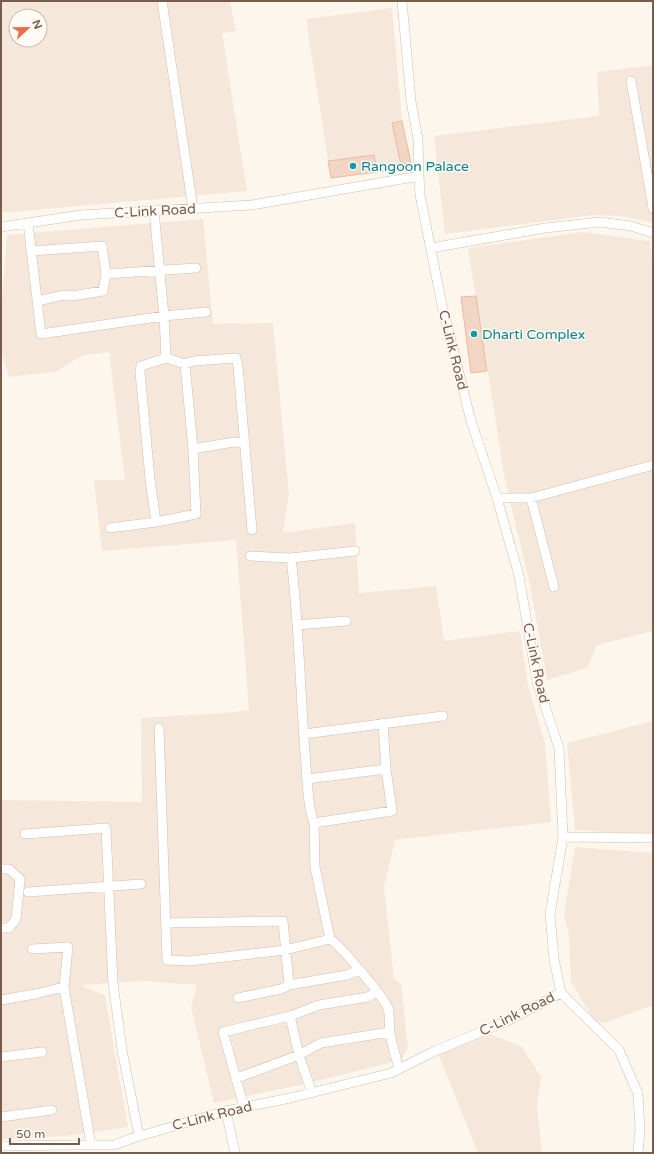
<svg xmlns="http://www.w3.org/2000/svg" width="654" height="1154" font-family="'Varela Round',sans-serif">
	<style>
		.residential { fill: #f5e8da; fill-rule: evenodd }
		.building { fill: #f3d5c3; stroke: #e6bba3 }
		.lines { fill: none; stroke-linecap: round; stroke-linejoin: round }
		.minor-casing { stroke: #d1beb0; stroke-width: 10 }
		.minor { stroke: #fff; stroke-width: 9 }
		.culture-dot { fill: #0f9aa8; stroke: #fffaf3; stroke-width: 1.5 }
		.labels { text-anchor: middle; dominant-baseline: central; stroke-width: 3; stroke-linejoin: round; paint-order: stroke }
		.culture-label { font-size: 14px; fill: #0d838f; stroke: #fffaf3; text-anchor: start }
		.street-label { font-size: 14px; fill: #7a5c4d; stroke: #fffaf3 }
	</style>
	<rect width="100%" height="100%" fill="#fdf6ec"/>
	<path class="residential" d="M 1,1 L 230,1 L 236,31 L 222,33 L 247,191 L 1,213 ZM 16,16 L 40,16 L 40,40 L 16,40 Z
		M 392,8 L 402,121 L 392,123 L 401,165 L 377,172 L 374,155 L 328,161 L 306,19 Z
		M 653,65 L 653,223 L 621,216 L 593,215 L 445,234 L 434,136 L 599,116 L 597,72 Z
		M 203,219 L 213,324 L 273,323 L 289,495 L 283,533 L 355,523 L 359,593 L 436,586 L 444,641 L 520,631 L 528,686 L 545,743 L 551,822 L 395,840 L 384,887 L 394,979 L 401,984 L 408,1048 L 401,1060 L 305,1084 L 214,1103 L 191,1007 L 197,985 L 146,981 L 81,985 L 105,996 L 128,1127 L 67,1136 L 1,1139 L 1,800 L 142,802 L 141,718 L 226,713 L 249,710 L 236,540 L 102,551 L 94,480 L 125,480 L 109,352 L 83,355 L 55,372 L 9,377 L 1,350 L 1,312 L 7,235 Z
		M 583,232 L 650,241 L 653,271 L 653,631 L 597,645 L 587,668 L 547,680 L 530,585 L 505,480 L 468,248 Z
		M 653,721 L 653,835 L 575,830 L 567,743 Z
		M 575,847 L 653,853 L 653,1005 L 604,1023 L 594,1021 L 571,982 L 569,935 L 564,914 Z
		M 488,1033 L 522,1047 L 541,1077 L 537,1106 L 542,1153 L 478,1153 L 438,1053 Z"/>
	<path class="building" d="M 402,121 L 411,163 L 401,165 L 392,123 Z
		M 374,155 L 377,172 L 331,178 L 328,161 Z
		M 476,296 L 487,371 L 471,373 L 461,297 Z"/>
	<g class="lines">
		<g class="minor-casing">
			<path id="minor" d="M 162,1 L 193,209
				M 402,1 L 411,101 L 418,139 L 419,176
				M 631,81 L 653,208
				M 154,211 L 164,316 L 166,358
				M 28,223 L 41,334 L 164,316 L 206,312
				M 1,227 L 81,215 L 252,205 L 419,176 L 420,195 L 442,305 L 471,421 L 497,498 L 519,576 L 537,682 L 559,748 L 563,837 L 550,914 L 554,959 L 561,993 L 507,1021 L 435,1051 L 391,1073 L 290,1098 L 226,1111 L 133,1138 L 114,1145 L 71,1145 L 1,1146
				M 431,248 L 545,228 L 600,222 L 631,226 L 653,233
				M 31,251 L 102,246 L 106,274 L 103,291 L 72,296 L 64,295 L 37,301
				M 106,274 L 196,268
				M 193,449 L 234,442 L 245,443
				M 497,498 L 531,498 L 653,465
				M 531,498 L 554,587
				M 156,522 L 150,479 L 140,372 L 141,366 L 166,358 L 185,364 L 193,361 L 236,358 L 238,366 L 252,530
				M 110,528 L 156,522 L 196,514 L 193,449 L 185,364
				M 250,556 L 291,558
				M 297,625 L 346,621
				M 159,728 L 167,960 L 190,961 L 285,950 L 330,939 C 340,945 383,996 388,1008 C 390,1015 389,1025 390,1033 C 392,1045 396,1057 399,1069
				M 304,734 L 443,716
				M 307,779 L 386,769
				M 314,823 L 392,811 L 386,769 L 383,723
				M 25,834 L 106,828 L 113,983 L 122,1050 L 139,1136
				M 563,837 L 653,838
				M 1,869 L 9,869 L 20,879 L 16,919 L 9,928 L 1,928
				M 28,892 L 141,884
				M 166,923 L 283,921 L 289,985
				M 330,939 L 315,867 L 314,823 C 307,806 307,772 305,753 C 300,688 299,623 291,558 L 355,551
				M 32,949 L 68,947 L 64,987
				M 561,993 L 619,1050 L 638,1094 L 640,1129 L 638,1153
				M 238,998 L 281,989 L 289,985 L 347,975 L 359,970
				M 1,1000 L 35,994 L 64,987 L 91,1145
				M 290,1016 L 299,1055 L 312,1093
				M 1,1057 L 42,1052
				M 237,1078 L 299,1055 L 321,1043 L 390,1032
				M 244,1107 L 223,1032 L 290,1016 L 319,1005 L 368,997 L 377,992
				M 226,1111 L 235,1153
				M 1,1117 L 52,1110"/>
		</g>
		<use href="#minor" class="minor"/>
	</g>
	<g class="culture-dot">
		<circle cx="353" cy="166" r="4"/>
		<circle cx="474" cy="334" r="4"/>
	</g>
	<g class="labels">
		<g class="culture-label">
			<text x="361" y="166">Rangoon Palace</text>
			<text x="482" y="334">Dharti Complex</text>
		</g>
		<g class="street-label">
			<text transform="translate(155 211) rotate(-3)">C-Link Road</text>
			<text transform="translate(453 350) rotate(76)">C-Link Road</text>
			<text transform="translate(536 663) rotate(78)">C-Link Road</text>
			<text transform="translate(517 1014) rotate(-26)">C-Link Road</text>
			<text transform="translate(212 1116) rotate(-14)">C-Link Road</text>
		</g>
	</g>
	<rect width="654" height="1154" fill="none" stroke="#7a5c4d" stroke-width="4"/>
	<g transform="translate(28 28) rotate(68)"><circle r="19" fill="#fffaf3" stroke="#cabbb1"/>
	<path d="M0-3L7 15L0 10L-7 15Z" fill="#e76f51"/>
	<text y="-6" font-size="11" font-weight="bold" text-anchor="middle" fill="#7a5c4d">N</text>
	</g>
	<path d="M10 1138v6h69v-6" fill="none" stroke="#7a5c4d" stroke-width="2"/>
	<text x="16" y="1138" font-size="12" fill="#7a5c4d" stroke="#fffaf3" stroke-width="3" paint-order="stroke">50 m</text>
</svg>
